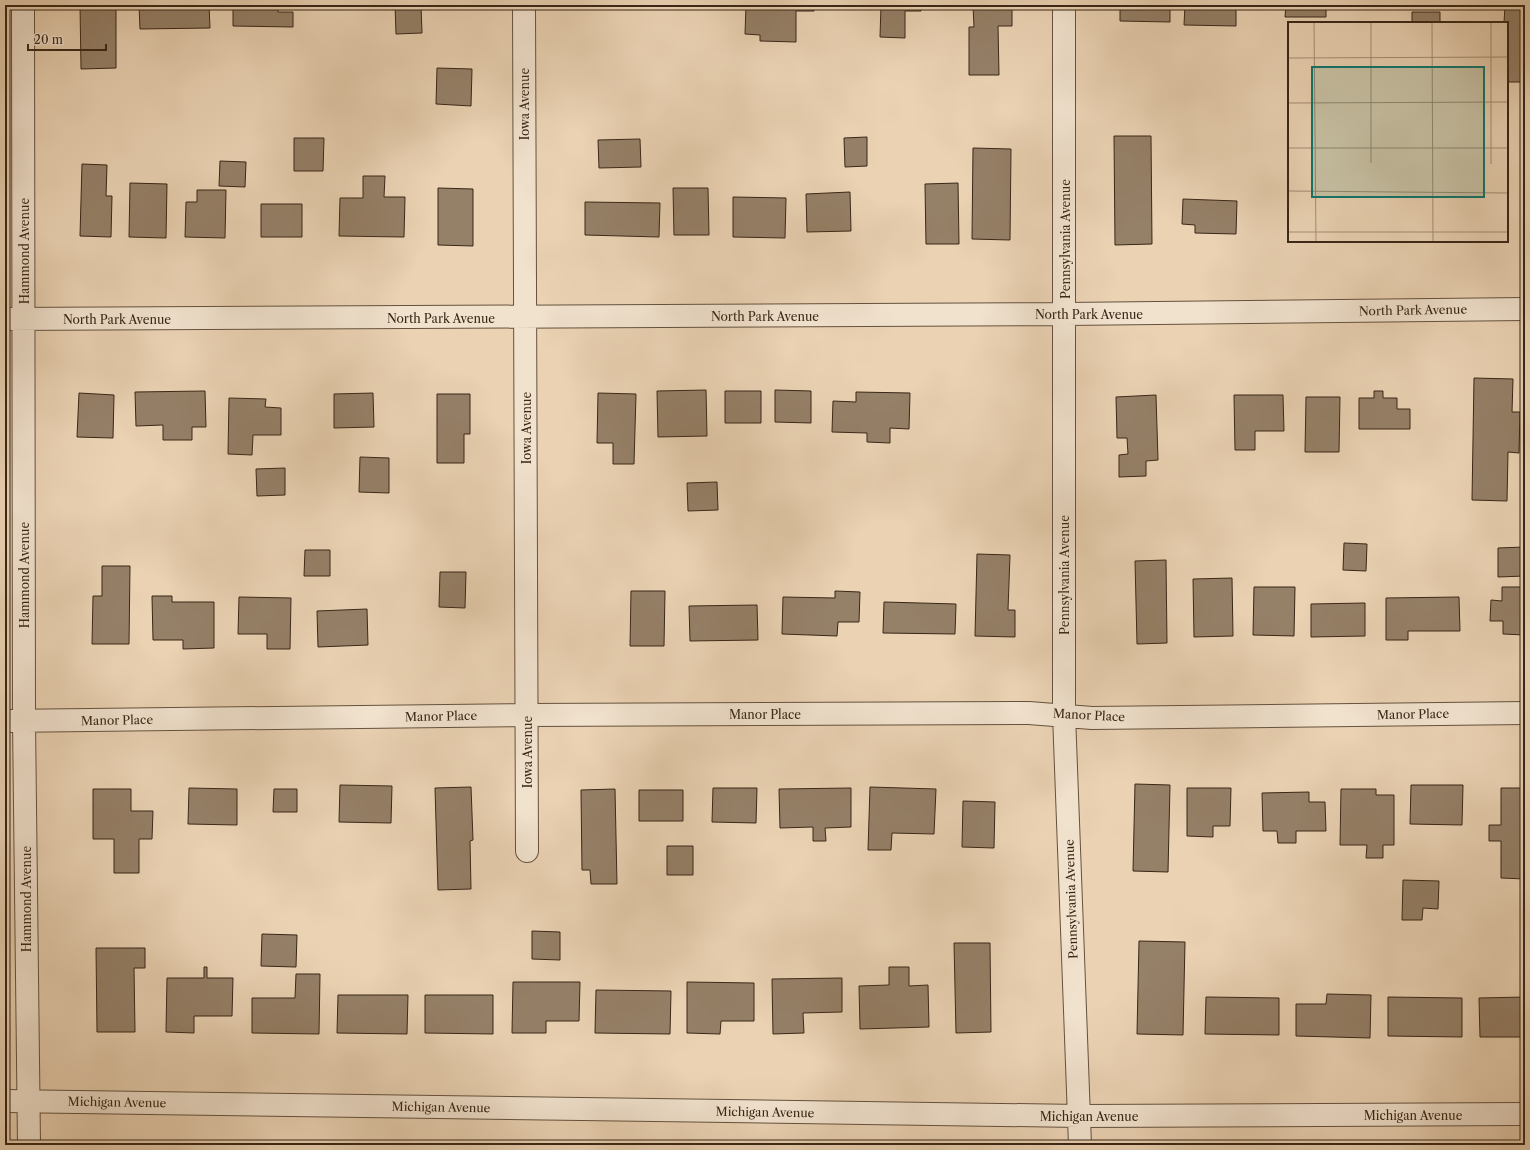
<svg xmlns="http://www.w3.org/2000/svg" width="1530" height="1150" font-family="'Libre Caslon Text',serif">
	<style>
		.building { fill: #958068; stroke: #392717 }
		.lines { fill: none; stroke-linecap: round; stroke-linejoin: round }
		.street-casing { stroke: #65523e; stroke-width: 24 }
		.street { stroke: #f1e2ce; stroke-width: 22 }
		.labels { text-anchor: middle; dominant-baseline: central; stroke-width: 3.5; stroke-linejoin: round; paint-order: stroke }
		.street-label { font-size: 12px; fill: #392717; stroke: #f1e2ce }
		.inset-road { fill: none; stroke: #a38e75; stroke-width: 1 }
		.view { fill: #0f766e; fill-opacity: 0.15; stroke: #0f766e; stroke-width: 2 }
		.inset-edge { fill: none; stroke: #392717; stroke-width: 2 }
	</style>
	<rect width="100%" height="100%" fill="#ead2b3"/>
	<filter id="stains"><feTurbulence type="fractalNoise" baseFrequency=".005" numOctaves="4"/><feColorMatrix values="0 0 0 0 .2 0 0 0 0 .09 0 0 0 0 .02 0 0 0 .5 -.17"/></filter>
	<radialGradient id="worn" r=".72"><stop offset=".6" stop-color="#630" stop-opacity="0"/><stop offset="1" stop-color="#630" stop-opacity=".3"/></radialGradient>
	<path class="building" d="M 80,5 L 116,5 L 116,68 L 81,69 Z
		M 139,5 L 209,5 L 210,28 L 140,29 Z
		M 233,5 L 278,5 L 278,12 L 293,12 L 293,27 L 233,26 Z
		M 395,5 L 421,5 L 422,33 L 396,34 Z
		M 746,5 L 814,5 L 814,11 L 796,11 L 796,42 L 760,41 L 760,35 L 745,34 Z
		M 881,5 L 921,5 L 921,11 L 905,11 L 905,38 L 880,37 Z
		M 973,5 L 1012,5 L 1012,26 L 998,26 L 999,75 L 969,75 L 969,27 L 974,27 Z
		M 1120,5 L 1170,5 L 1170,22 L 1120,21 Z
		M 1185,5 L 1236,5 L 1236,26 L 1184,25 Z
		M 1286,5 L 1326,5 L 1326,17 L 1285,17 Z
		M 1505,5 L 1525,5 L 1525,82 L 1507,82 L 1507,23 L 1504,23 Z
		M 1412,12 L 1440,12 L 1440,23 L 1412,23 Z
		M 437,68 L 472,69 L 471,106 L 436,104 Z
		M 1114,136 L 1151,136 L 1152,244 L 1115,245 Z
		M 867,137 L 867,166 L 845,167 L 844,138 Z
		M 294,138 L 324,138 L 323,171 L 294,171 Z
		M 640,139 L 641,167 L 599,168 L 598,140 Z
		M 973,148 L 1011,149 L 1010,240 L 972,239 Z
		M 220,161 L 246,162 L 245,187 L 219,186 Z
		M 82,164 L 107,165 L 106,196 L 112,196 L 111,237 L 80,236 Z
		M 363,176 L 385,176 L 384,197 L 405,197 L 404,237 L 339,236 L 340,198 L 363,198 Z
		M 130,183 L 167,184 L 166,238 L 129,237 Z
		M 958,183 L 959,244 L 926,244 L 925,184 Z
		M 438,188 L 473,189 L 473,246 L 438,245 Z
		M 673,188 L 708,188 L 709,235 L 674,235 Z
		M 197,190 L 226,190 L 225,238 L 185,237 L 186,202 L 197,202 Z
		M 850,192 L 851,231 L 807,232 L 806,194 Z
		M 733,197 L 786,198 L 785,238 L 733,237 Z
		M 1183,199 L 1237,201 L 1236,234 L 1195,233 L 1195,225 L 1182,224 Z
		M 585,202 L 660,203 L 659,237 L 585,235 Z
		M 261,204 L 302,204 L 302,237 L 261,237 Z
		M 1474,378 L 1513,379 L 1512,412 L 1520,412 L 1519,453 L 1508,452 L 1507,501 L 1472,500 Z
		M 706,390 L 707,436 L 658,437 L 657,391 Z
		M 775,390 L 811,391 L 811,423 L 775,422 Z
		M 205,391 L 206,427 L 192,427 L 192,440 L 163,440 L 163,425 L 136,426 L 135,392 Z
		M 725,391 L 761,391 L 761,423 L 725,423 Z
		M 1374,391 L 1383,391 L 1383,398 L 1397,398 L 1397,409 L 1410,409 L 1410,429 L 1359,429 L 1359,398 L 1374,398 Z
		M 856,392 L 910,393 L 909,429 L 890,428 L 890,443 L 867,442 L 867,433 L 832,432 L 833,401 L 856,402 Z
		M 79,393 L 114,395 L 113,438 L 77,437 Z
		M 373,393 L 374,427 L 334,428 L 334,394 Z
		M 598,393 L 636,394 L 634,464 L 613,464 L 613,443 L 597,443 Z
		M 437,394 L 470,394 L 470,434 L 464,434 L 464,463 L 437,463 Z
		M 1156,395 L 1158,460 L 1146,461 L 1146,476 L 1119,477 L 1119,455 L 1128,454 L 1127,438 L 1117,438 L 1116,397 Z
		M 1234,395 L 1283,395 L 1284,431 L 1255,431 L 1255,450 L 1235,450 Z
		M 1306,397 L 1340,397 L 1339,452 L 1305,452 Z
		M 229,398 L 266,399 L 265,407 L 281,408 L 281,435 L 253,435 L 252,455 L 228,454 Z
		M 360,457 L 389,458 L 389,493 L 359,492 Z
		M 285,468 L 285,495 L 257,496 L 256,469 Z
		M 717,482 L 718,510 L 688,511 L 687,483 Z
		M 1344,543 L 1367,544 L 1366,571 L 1343,570 Z
		M 1525,547 L 1525,576 L 1498,577 L 1498,548 Z
		M 305,550 L 330,550 L 330,576 L 304,576 Z
		M 977,554 L 1010,555 L 1008,610 L 1015,610 L 1015,637 L 975,636 Z
		M 1166,560 L 1167,643 L 1137,644 L 1135,561 Z
		M 102,566 L 130,566 L 129,644 L 92,644 L 93,596 L 102,596 Z
		M 440,572 L 466,572 L 465,608 L 439,607 Z
		M 1232,578 L 1233,636 L 1194,637 L 1193,579 Z
		M 1254,587 L 1295,587 L 1294,636 L 1253,635 Z
		M 1502,587 L 1525,587 L 1525,635 L 1503,634 L 1503,621 L 1490,621 L 1491,600 L 1502,601 Z
		M 631,591 L 665,591 L 664,646 L 630,646 Z
		M 835,591 L 860,592 L 859,622 L 838,622 L 837,636 L 782,634 L 783,597 L 835,598 Z
		M 152,596 L 172,596 L 172,602 L 214,602 L 214,648 L 183,649 L 183,640 L 153,640 Z
		M 239,597 L 291,598 L 290,649 L 267,649 L 267,634 L 238,634 Z
		M 1459,597 L 1460,631 L 1408,631 L 1408,640 L 1386,640 L 1386,598 Z
		M 884,602 L 956,604 L 955,634 L 883,633 Z
		M 1365,603 L 1365,636 L 1311,637 L 1311,604 Z
		M 757,605 L 758,640 L 690,641 L 689,606 Z
		M 367,609 L 368,645 L 318,647 L 317,611 Z
		M 1135,784 L 1170,785 L 1168,872 L 1133,871 Z
		M 340,785 L 392,786 L 391,823 L 339,822 Z
		M 1411,785 L 1463,785 L 1462,825 L 1410,824 Z
		M 471,787 L 473,840 L 470,841 L 471,889 L 438,890 L 435,788 Z
		M 870,787 L 936,789 L 934,834 L 892,833 L 891,850 L 868,850 Z
		M 189,788 L 237,789 L 237,825 L 188,824 Z
		M 713,788 L 757,788 L 756,823 L 712,822 Z
		M 851,788 L 851,827 L 825,828 L 826,841 L 813,841 L 813,827 L 780,828 L 779,789 Z
		M 1187,788 L 1231,788 L 1230,826 L 1213,826 L 1213,837 L 1187,836 Z
		M 1501,788 L 1525,788 L 1525,879 L 1501,878 L 1501,841 L 1489,841 L 1489,825 L 1501,825 Z
		M 93,789 L 131,789 L 131,811 L 153,811 L 152,839 L 139,839 L 139,873 L 114,873 L 114,839 L 93,839 Z
		M 274,789 L 297,789 L 297,812 L 273,812 Z
		M 615,789 L 617,884 L 591,884 L 590,870 L 582,870 L 581,790 Z
		M 1341,789 L 1376,789 L 1376,795 L 1394,795 L 1394,845 L 1383,845 L 1383,858 L 1366,858 L 1367,845 L 1340,845 Z
		M 639,790 L 683,790 L 683,821 L 639,821 Z
		M 1309,792 L 1309,802 L 1325,802 L 1326,831 L 1296,831 L 1296,843 L 1278,843 L 1277,831 L 1263,831 L 1262,793 Z
		M 963,801 L 995,802 L 994,848 L 962,847 Z
		M 667,846 L 693,846 L 693,875 L 667,875 Z
		M 1403,880 L 1439,881 L 1438,909 L 1423,908 L 1422,920 L 1402,920 Z
		M 532,931 L 560,932 L 560,960 L 532,959 Z
		M 262,934 L 297,935 L 296,967 L 261,966 Z
		M 1139,941 L 1185,942 L 1183,1035 L 1137,1034 Z
		M 954,943 L 990,943 L 991,1032 L 956,1033 Z
		M 96,948 L 145,948 L 145,968 L 134,968 L 135,1032 L 97,1032 Z
		M 204,967 L 207,967 L 207,978 L 233,978 L 232,1016 L 194,1016 L 194,1033 L 166,1032 L 167,978 L 204,978 Z
		M 889,967 L 909,967 L 909,986 L 928,985 L 929,1027 L 860,1029 L 859,986 L 889,985 Z
		M 296,974 L 320,974 L 319,1034 L 252,1033 L 252,998 L 295,998 Z
		M 842,978 L 842,1012 L 803,1013 L 804,1033 L 773,1034 L 772,979 Z
		M 513,982 L 580,982 L 579,1021 L 546,1021 L 546,1033 L 512,1033 Z
		M 687,982 L 754,983 L 754,1021 L 721,1021 L 720,1034 L 687,1033 Z
		M 596,990 L 671,991 L 670,1034 L 595,1033 Z
		M 1327,994 L 1371,995 L 1370,1038 L 1296,1036 L 1296,1004 L 1326,1004 Z
		M 338,995 L 408,995 L 407,1034 L 337,1033 Z
		M 425,995 L 493,995 L 493,1034 L 425,1033 Z
		M 1206,997 L 1279,998 L 1279,1035 L 1205,1034 Z
		M 1388,997 L 1462,998 L 1462,1037 L 1388,1036 Z
		M 1525,997 L 1525,1037 L 1480,1037 L 1479,998 Z"/>
	<g class="lines">
		<g class="street-casing">
			<path id="street" d="M 23,5 L 24,721 L 29,1145
				M 524,5 L 527,851
				M 1064,5 L 1064,714 L 1080,1145
				M 5,319 L 1065,314 L 1525,309
				M 5,721 L 527,715 L 1029,713 L 1092,718 L 1525,713
				M 5,1101 L 1080,1116 L 1525,1114"/>
		</g>
		<use href="#street" class="street"/>
	</g>
	<g class="labels">
		<g class="street-label">
			<text transform="translate(524 104) rotate(-90)">Iowa Avenue</text>
			<text transform="translate(1065 239) rotate(-90)">Pennsylvania Avenue</text>
			<text transform="translate(24 251) rotate(-90)">Hammond Avenue</text>
			<text transform="translate(1413 310) rotate(-1)">North Park Avenue</text>
			<text x="1089" y="314">North Park Avenue</text>
			<text x="765" y="316">North Park Avenue</text>
			<text x="441" y="318">North Park Avenue</text>
			<text x="117" y="319">North Park Avenue</text>
			<text transform="translate(526 428) rotate(-90)">Iowa Avenue</text>
			<text transform="translate(24 575) rotate(-90)">Hammond Avenue</text>
			<text transform="translate(1064 575) rotate(-90)">Pennsylvania Avenue</text>
			<text x="765" y="714">Manor Place</text>
			<text transform="translate(1413 714) rotate(-1)">Manor Place</text>
			<text transform="translate(1089 715) rotate(3)">Manor Place</text>
			<text transform="translate(441 716) rotate(-1)">Manor Place</text>
			<text transform="translate(117 720) rotate(-1)">Manor Place</text>
			<text transform="translate(527 752) rotate(-90)">Iowa Avenue</text>
			<text transform="translate(26 899) rotate(-90)">Hammond Avenue</text>
			<text transform="translate(1071 899) rotate(-92)">Pennsylvania Avenue</text>
			<text transform="translate(117 1102) rotate(1)">Michigan Avenue</text>
			<text transform="translate(441 1107) rotate(1)">Michigan Avenue</text>
			<text transform="translate(765 1112) rotate(1)">Michigan Avenue</text>
			<text x="1413" y="1115">Michigan Avenue</text>
			<text x="1089" y="1116">Michigan Avenue</text>
		</g>
	</g>
	<g transform="translate(1288 22)">
		<rect width="220" height="220" fill="#ead2b3"/>
		<path class="inset-road" d="M 26,0 L 28,220M 83,0 L 83,141M 144,0 L 145,220M 0,36 L 220,35M 0,81 L 220,80M 0,126 L 220,126M 203,142 L 203,0M 0,169 L 220,171M 0,210 L 220,210"/>
		<path class="view" d="M 24,45 L 196,45 L 196,175 L 24,175 Z"/>
		<rect width="220" height="220" class="inset-edge"/>
	</g>
	<rect width="1530" height="1150" fill="none" stroke="#ead2b3" stroke-width="20"/>
	<rect x="6" y="6" width="1518" height="1138" fill="none" stroke="#392717" stroke-width="2"/>
	<rect x="10" y="10" width="1510" height="1130" fill="none" stroke="#392717"/>
	<path d="M28 44v6h78v-6" fill="none" stroke="#392717" stroke-width="2"/>
	<text x="34" y="44" font-size="12" fill="#392717" stroke="#f1e2ce" stroke-width="3" paint-order="stroke">20 m</text>
	<rect width="100%" height="100%" filter="url(#stains)"/>
	<rect width="100%" height="100%" fill="url(#worn)"/>
</svg>
